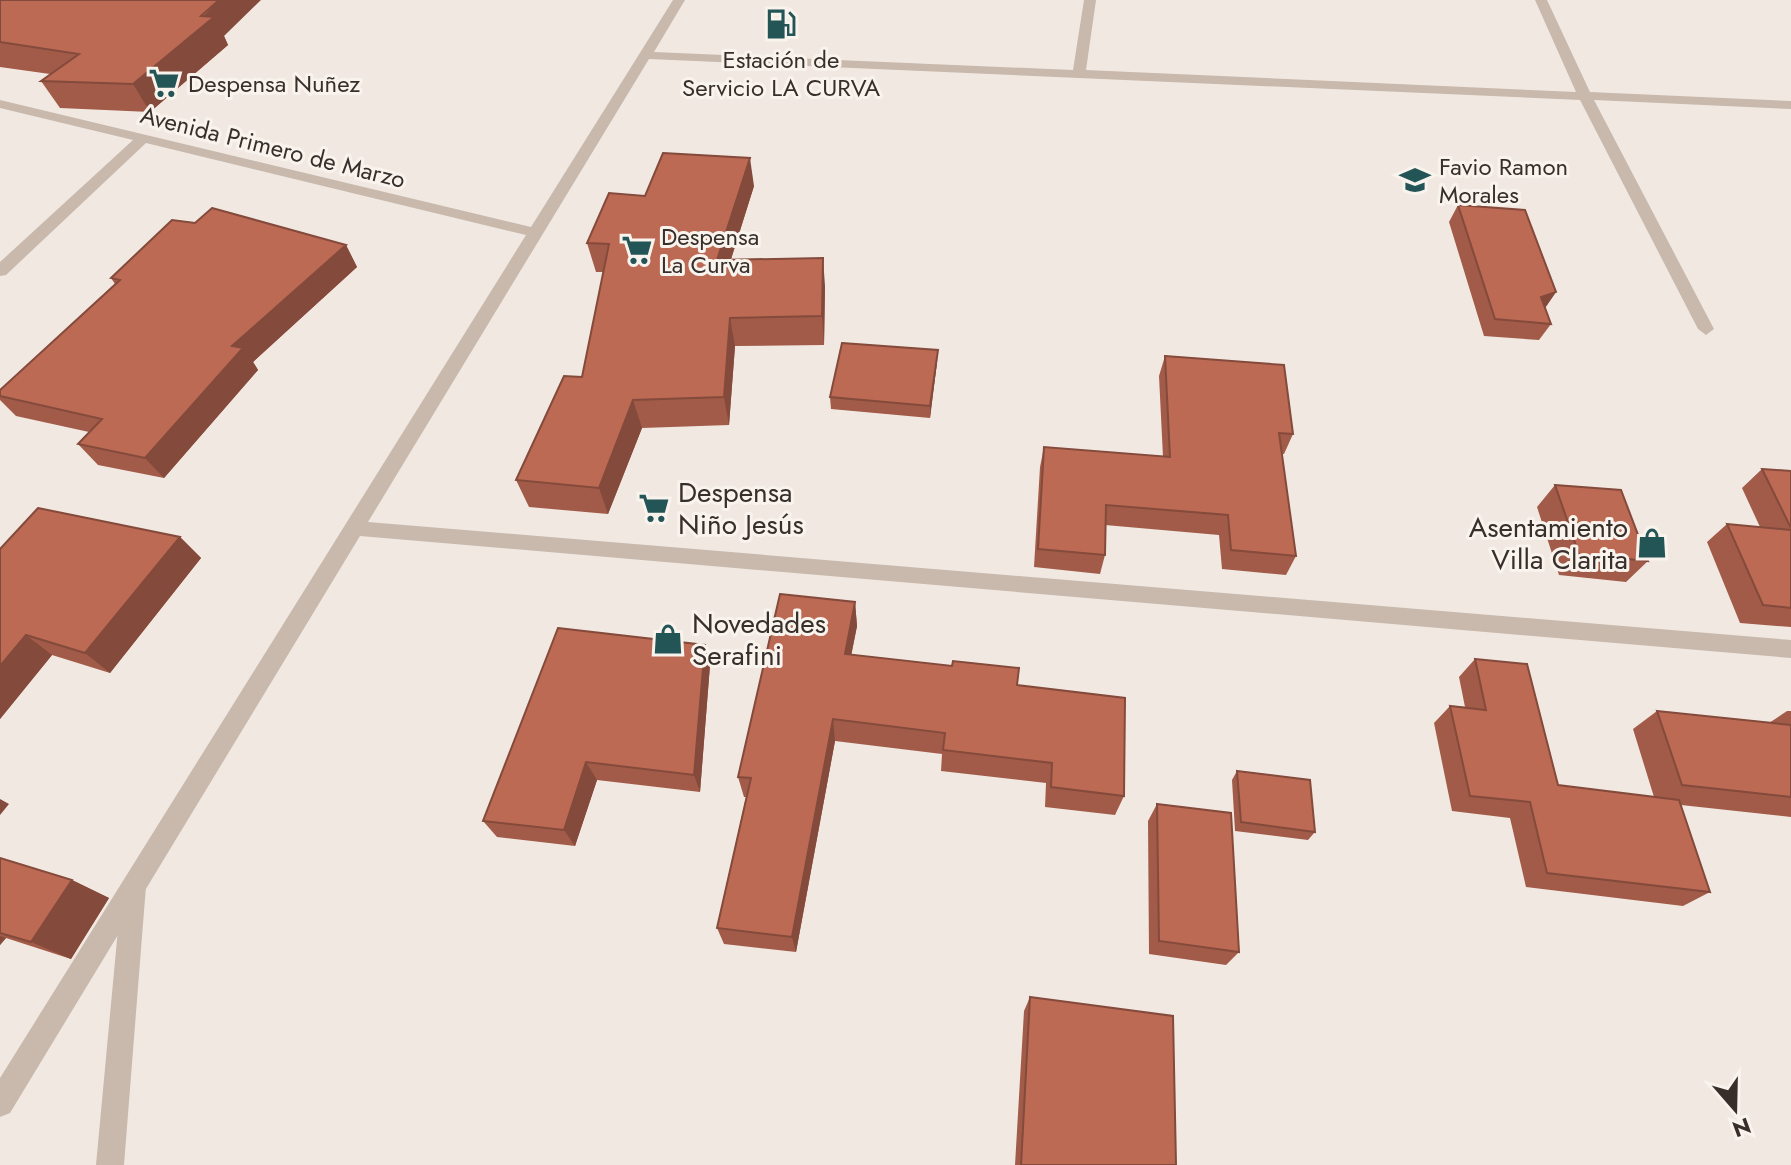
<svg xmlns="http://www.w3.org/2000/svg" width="1791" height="1165" font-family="Jost,sans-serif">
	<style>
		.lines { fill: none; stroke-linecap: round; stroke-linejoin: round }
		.service { fill: #c9b9ad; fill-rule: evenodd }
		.minor { fill: #c9b9ad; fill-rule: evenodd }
		.wall { fill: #a25b48 }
		.shaded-wall { fill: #844a3b }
		.building { fill: #bc6a54; stroke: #844a3b; stroke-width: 2 }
		.labels { text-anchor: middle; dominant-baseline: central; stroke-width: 6; stroke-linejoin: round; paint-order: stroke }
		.far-poi-label { font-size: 24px; fill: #382f2b; stroke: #f9f3ed; text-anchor: start }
		.far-street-label { font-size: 24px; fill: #382f2b; stroke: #f9f3ed }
		.poi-label { font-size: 28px; fill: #382f2b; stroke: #f9f3ed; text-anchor: start }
	</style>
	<rect width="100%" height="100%" fill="#f1e9e1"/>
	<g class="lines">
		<path class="service" d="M 134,874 L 143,878 L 146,886 L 124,1165 L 96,1165 L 122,886 L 125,878 Z"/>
		<path class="minor" d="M 673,0 L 685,0 L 654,52 L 1073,70 L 1084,0 L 1096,0 L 1086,70 L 1576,92 L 1535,0 L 1547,0 L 1590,92 L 1791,101 L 1791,109 L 1594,100 L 1714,329 L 1706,335 L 1698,329 L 1580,100 L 649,59 L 368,522 L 1791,640 L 1791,658 L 360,536 L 10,1113 L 0,1117 L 0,1078 L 526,235 L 146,143 L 6,275 L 0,276 L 0,262 L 133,140 L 0,108 L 0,100 L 531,227 Z"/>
	</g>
	<path class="wall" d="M 0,0 L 224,36 L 228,45 L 150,112 L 60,108 L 41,81 L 50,74 L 0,67 Z
		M 754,186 L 731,259 L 825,286 L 824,345 L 735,346 L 729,425 L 642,428 L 608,514 L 529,507 L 516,480 L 582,377 L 603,272 L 596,272 L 587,243 L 645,196 Z
		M 1458,205 L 1556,292 L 1545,308 L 1551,324 L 1539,340 L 1484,336 L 1449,222 Z
		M 346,245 L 357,267 L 253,362 L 258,370 L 164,478 L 98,465 L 78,444 L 89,432 L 16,416 L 0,400 L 0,390 L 115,284 L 111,278 Z
		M 1165,356 L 1293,434 L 1284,454 L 1282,454 L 1296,556 L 1286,575 L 1222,569 L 1219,535 L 1105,525 L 1105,555 L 1100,574 L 1034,567 L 1040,467 L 1044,447 L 1163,457 L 1159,376 Z
		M 937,362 L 930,418 L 831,409 L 830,397 Z
		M 1762,469 L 1791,471 L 1791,627 L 1740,623 L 1707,542 L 1727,524 L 1760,527 L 1742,488 Z
		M 1555,485 L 1648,561 L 1626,582 L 1559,575 L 1537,507 Z
		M 180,537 L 201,558 L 110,673 L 52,655 L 0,719 L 0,549 Z
		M 855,602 L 857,626 L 851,655 L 1017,685 L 1124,796 L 1115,815 L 1045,807 L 1046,783 L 941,771 L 942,754 L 835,741 L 796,952 L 724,944 L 717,928 L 746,797 L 744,797 L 738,777 Z
		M 705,645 L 710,665 L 700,792 L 597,780 L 575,846 L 497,837 L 483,821 Z
		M 1475,659 L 1558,785 L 1654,797 L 1633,729 L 1657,711 L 1769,723 L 1787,711 L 1791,711 L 1791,817 L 1681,805 L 1710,892 L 1683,906 L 1526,887 L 1510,818 L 1452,811 L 1434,723 L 1450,706 L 1465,707 L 1459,677 Z
		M 1237,771 L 1315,832 L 1308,840 L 1235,831 L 1232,780 Z
		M 1157,804 L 1239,952 L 1226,965 L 1149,954 L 1148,821 Z
		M 0,858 L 72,880 L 109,898 L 71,959 L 6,938 L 0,945 Z
		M 1030,997 L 1176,1165 L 1015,1165 L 1024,1011 Z"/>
	<path class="shaded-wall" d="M 219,0 L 261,0 L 224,36 L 228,45 L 150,112 L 133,84 Z
		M 750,158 L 754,186 L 722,288 L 717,260 Z
		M 346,245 L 357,267 L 253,362 L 258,370 L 164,478 L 145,458 L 232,346 Z
		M 823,258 L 825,286 L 824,345 L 822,316 Z
		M 1556,292 L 1545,308 L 1541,297 Z
		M 730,318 L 735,346 L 729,425 L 724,397 Z
		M 938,350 L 937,362 L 930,418 L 930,406 Z
		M 633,400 L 642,428 L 608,514 L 599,488 Z
		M 180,537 L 201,558 L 110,673 L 85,653 Z
		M 855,602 L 857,626 L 847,677 L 845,654 Z
		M 26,635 L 52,655 L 0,719 L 0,666 Z
		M 705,645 L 710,665 L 700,792 L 694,775 Z
		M 833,719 L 835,741 L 796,952 L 792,937 Z
		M 586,762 L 597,780 L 575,846 L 564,830 Z
		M 0,799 L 9,804 L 0,815 Z
		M 72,880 L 109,898 L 71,959 L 31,942 Z
		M 0,936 L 6,938 L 0,945 Z"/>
	<path class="building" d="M 0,0 L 219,0 L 201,16 L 214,17 L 133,84 L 41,81 L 79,54 L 0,42 Z
		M 663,153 L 750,158 L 717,260 L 823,258 L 822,316 L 730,318 L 724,397 L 633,400 L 599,488 L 516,480 L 564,376 L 582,377 L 609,244 L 587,243 L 609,193 L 645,196 Z
		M 1458,205 L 1525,210 L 1556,292 L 1541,297 L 1551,324 L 1495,319 Z
		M 212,208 L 346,245 L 232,346 L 243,348 L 145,458 L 78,444 L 102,419 L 0,396 L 0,390 L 120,280 L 111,278 L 172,220 L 195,223 Z
		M 842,343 L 938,350 L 930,406 L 830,397 Z
		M 1165,356 L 1284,365 L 1293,434 L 1279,433 L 1296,556 L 1231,550 L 1228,515 L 1106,505 L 1105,555 L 1038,549 L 1044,447 L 1170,457 Z
		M 1762,469 L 1791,471 L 1791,528 Z
		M 1555,485 L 1621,490 L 1648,561 L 1579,554 Z
		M 38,508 L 180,537 L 85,653 L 26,635 L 0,666 L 0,549 Z
		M 1727,524 L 1791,530 L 1791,608 L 1763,605 Z
		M 780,594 L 855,602 L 845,654 L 952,666 L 953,661 L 1019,668 L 1017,685 L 1125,698 L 1124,796 L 1051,787 L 1052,763 L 943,750 L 945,733 L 833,719 L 792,937 L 717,928 L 751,778 L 738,777 Z
		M 558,628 L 705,645 L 694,775 L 586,762 L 564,830 L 483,821 Z
		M 1475,659 L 1527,664 L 1558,785 L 1679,800 L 1710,892 L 1547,873 L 1530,802 L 1470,796 L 1450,706 L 1486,710 Z
		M 1657,711 L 1791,725 L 1791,797 L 1682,785 Z
		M 1237,771 L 1310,780 L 1315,832 L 1241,822 Z
		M 1157,804 L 1231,813 L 1239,952 L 1159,941 Z
		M 0,858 L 72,880 L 31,942 L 0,933 Z
		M 1030,997 L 1173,1016 L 1176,1165 L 1021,1165 Z"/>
	<defs>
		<g id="fuel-bare" transform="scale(2.4)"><path d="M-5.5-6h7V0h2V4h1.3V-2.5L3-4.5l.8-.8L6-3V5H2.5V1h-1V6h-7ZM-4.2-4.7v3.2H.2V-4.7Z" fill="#245556" stroke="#f9f3ed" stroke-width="2.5" paint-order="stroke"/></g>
		<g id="supermarket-bare" transform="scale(2.4)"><path d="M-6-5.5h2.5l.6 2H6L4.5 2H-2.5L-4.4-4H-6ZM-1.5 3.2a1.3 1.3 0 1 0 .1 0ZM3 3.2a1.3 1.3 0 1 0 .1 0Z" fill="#245556" stroke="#f9f3ed" stroke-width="2.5" paint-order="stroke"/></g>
		<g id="school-bare" transform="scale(2.4)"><path d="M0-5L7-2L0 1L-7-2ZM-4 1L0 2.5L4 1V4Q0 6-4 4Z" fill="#245556" stroke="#f9f3ed" stroke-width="2.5" paint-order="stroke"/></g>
		<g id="shop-bare" transform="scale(2.4)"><path d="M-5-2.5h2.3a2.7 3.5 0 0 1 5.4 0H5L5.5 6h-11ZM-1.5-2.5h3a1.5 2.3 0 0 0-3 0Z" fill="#245556" stroke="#f9f3ed" stroke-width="2.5" paint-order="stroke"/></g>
	</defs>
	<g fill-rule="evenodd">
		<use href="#fuel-bare" x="781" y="24"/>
		<use href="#supermarket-bare" x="164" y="83"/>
		<use href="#school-bare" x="1415" y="180"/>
		<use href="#supermarket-bare" x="637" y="250"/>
		<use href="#supermarket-bare" x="654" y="508"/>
		<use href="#shop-bare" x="1652" y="543"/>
		<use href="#shop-bare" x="668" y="639"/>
	</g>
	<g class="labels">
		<g class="far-poi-label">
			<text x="781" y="59" text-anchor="middle">Estación de<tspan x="781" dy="28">Servicio LA CURVA</tspan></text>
			<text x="188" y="83">Despensa Nuñez</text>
			<text x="1439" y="166">Favio Ramon<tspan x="1439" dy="28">Morales</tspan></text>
			<text x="661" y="236">Despensa<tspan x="661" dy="28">La Curva</tspan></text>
		</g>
		<g class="far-street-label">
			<text transform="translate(273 147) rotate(14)">Avenida Primero de Marzo</text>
		</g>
		<g class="poi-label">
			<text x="678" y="492">Despensa<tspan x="678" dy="32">Niño Jesús</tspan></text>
			<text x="1628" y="527" text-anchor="end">Asentamiento<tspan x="1628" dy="32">Villa Clarita</tspan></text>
			<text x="692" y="623">Novedades<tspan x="692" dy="32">Serafini</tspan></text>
		</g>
	</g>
	<g transform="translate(1735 1109) rotate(160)" stroke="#f9f3ed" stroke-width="6" paint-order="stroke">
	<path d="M0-6L14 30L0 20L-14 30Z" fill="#382f2b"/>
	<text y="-12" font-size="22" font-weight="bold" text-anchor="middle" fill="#382f2b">N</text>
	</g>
</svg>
